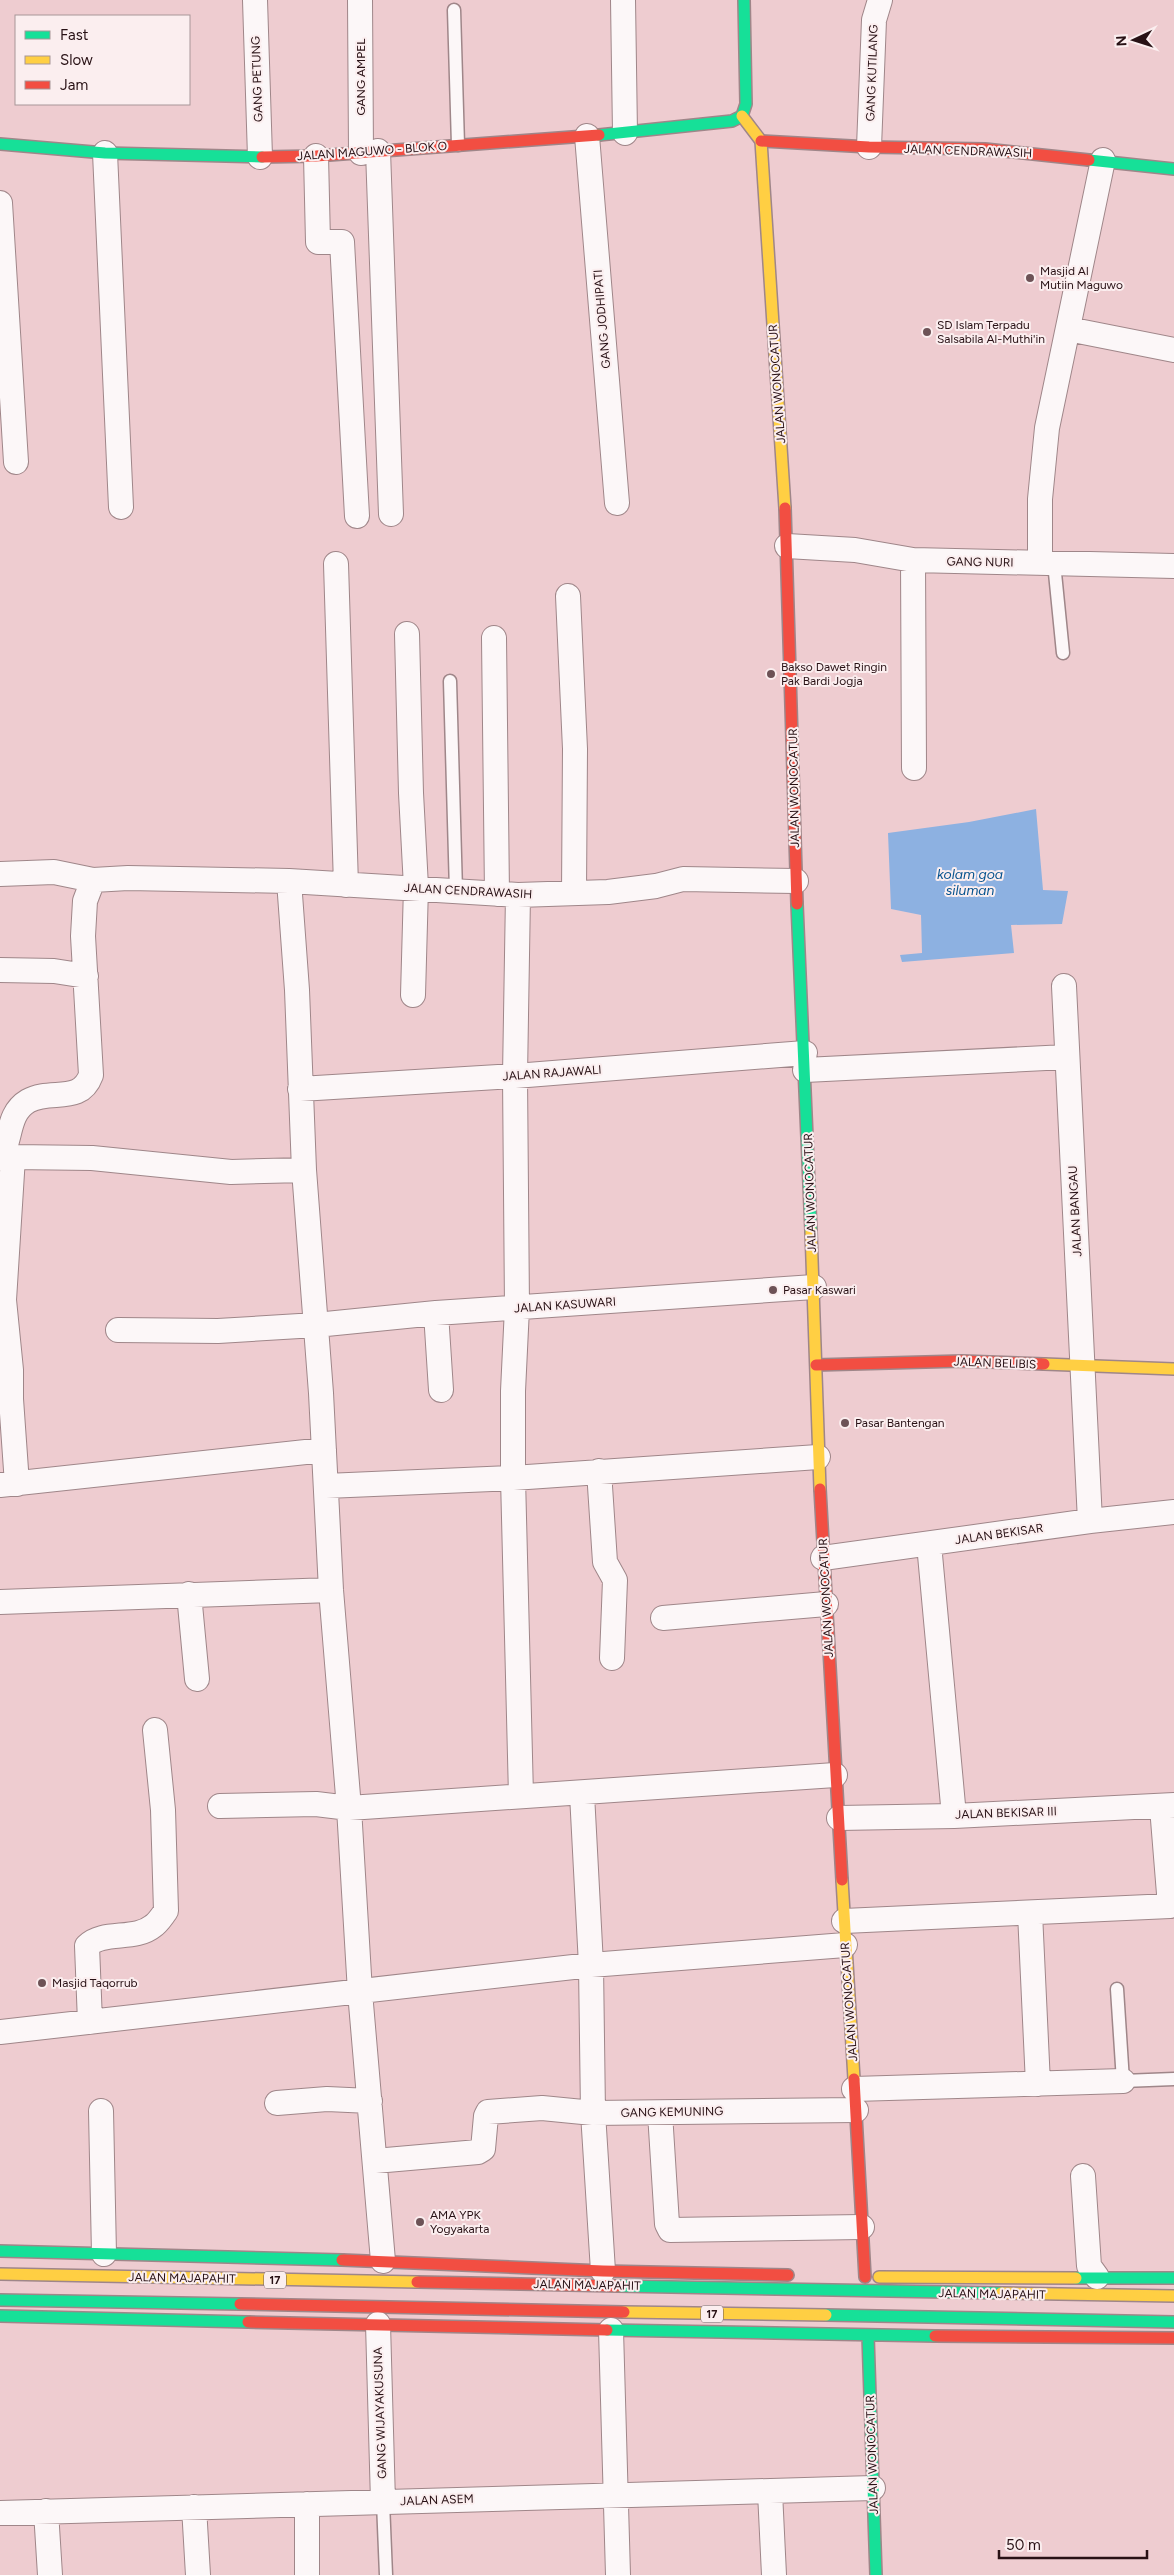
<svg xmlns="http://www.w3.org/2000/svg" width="1174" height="2575" font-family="Figtree,sans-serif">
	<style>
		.water { fill: #8db1e1 }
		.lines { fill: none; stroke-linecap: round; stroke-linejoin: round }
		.lane-casing { stroke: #9f8689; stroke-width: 15 }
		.street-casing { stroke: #9f8689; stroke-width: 26 }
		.fast-casing { stroke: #9f8689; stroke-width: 14 }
		.slow-casing { stroke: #9f8689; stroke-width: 14 }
		.jam-casing { stroke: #9f8689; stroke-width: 14 }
		.lane { stroke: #fcf7f8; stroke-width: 12 }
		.street { stroke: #fcf7f8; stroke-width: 24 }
		.fast { stroke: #16e098; stroke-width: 11 }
		.slow { stroke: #ffcf43; stroke-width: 11 }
		.jam { stroke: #f24e42; stroke-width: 11 }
		.poi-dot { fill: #6d5256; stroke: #fbeeef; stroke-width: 2 }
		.labels { text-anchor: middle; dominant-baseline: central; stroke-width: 4; stroke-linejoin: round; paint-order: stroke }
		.shield { fill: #fbeeef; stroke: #675356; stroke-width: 1 }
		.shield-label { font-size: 11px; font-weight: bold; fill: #281115 }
		.street-label { font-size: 12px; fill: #281115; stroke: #fbeeef }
		.poi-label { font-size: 12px; fill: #281115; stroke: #fbeeef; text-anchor: start }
		.water-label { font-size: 14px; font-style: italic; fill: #05528e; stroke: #fbeeef }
	</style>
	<rect width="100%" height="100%" fill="#eeccd0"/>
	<path class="water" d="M 1036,809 L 1043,890 L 1068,891 L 1062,924 L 1011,925 L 1014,953 L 902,962 L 900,955 L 922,953 L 921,915 L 891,909 L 888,833 L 969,822 Z"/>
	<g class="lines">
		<g class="lane-casing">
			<path id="lane" d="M 454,10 L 458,145
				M 1054,563 L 1063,653
				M 450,681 L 456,891
				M 1117,1989 L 1123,2081 L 1174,2079
				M 383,2502 L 386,2575"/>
		</g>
		<g class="street-casing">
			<path id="street" d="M 255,0 L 260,157
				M 360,0 L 361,153
				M 623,0 L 625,133
				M 587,136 L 617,503
				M 869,147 L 874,20 L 880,0
				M 378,151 L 391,514
				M 105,153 L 121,507
				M 316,156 L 318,242 L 342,242 L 357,516
				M 0,203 L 16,462
				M 1068,329 L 1174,350
				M 787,546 L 855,550 L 913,560 L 1174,566
				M 913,560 L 914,768
				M 1040,563 L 1040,499 L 1047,428 L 1103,160
				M 336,564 L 346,885
				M 568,596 L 575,749 L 574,893
				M 407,634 L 411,793 L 416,887 L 413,995
				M 494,638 L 497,894
				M 0,874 L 54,872 L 93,880
				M 289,881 L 297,990 L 304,1170 L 321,1393 L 331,1590 L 349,1808 L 360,1992 L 383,2261
				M 518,895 L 515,1076 L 517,1308 L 513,1391 L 513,1478 L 521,1796
				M 0,970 L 54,971 L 86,976
				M 1064,986 L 1090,1521
				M 805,1070 L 1066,1057
				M 300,1089 L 515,1076 L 805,1053
				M 4,1152 L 13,1157 L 92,1158 L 231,1172 L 304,1170
				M 13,1157 L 4,1300 L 11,1370 L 11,1399 L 17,1484
				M 0,1158 C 12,1141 6,1114 28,1101 C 51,1088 80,1105 91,1075 L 83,936 L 85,901 L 93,880 L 128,878 L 289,881 L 518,895 L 608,892 L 656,886 L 683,879 L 796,881
				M 436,1313 L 441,1390
				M 118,1330 L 218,1331 L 316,1325 L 436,1313 L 814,1287
				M 599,1471 L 605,1562 L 615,1580 L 612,1658
				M 0,1485 L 324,1450
				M 326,1486 L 513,1478 L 818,1457
				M 929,1544 L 954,1816
				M 823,1558 L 1090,1521 L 1174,1512
				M 189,1594 L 197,1679
				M 0,1602 L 331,1590
				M 663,1618 L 826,1604
				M 582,1794 L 591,1965 L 593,2113 L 603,2271
				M 220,1806 L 316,1804 L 349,1808 L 835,1775
				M 839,1818 L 954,1816 L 1174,1805
				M 1030,1913 L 1038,2084
				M 844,1921 L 1170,1906 L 1162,1807
				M 90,2022 L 87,1946 C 103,1930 135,1941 153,1926 C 158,1923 162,1916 166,1911 L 163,1810 L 155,1730
				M 0,2032 L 591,1965 L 845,1945
				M 854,2089 L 1123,2081
				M 277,2103 L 327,2099 L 370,2101
				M 101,2111 L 104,2254
				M 660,2113 L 667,2224 L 670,2230 L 862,2227
				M 375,2161 L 478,2152 L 483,2149 L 486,2116 L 488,2112 L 542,2108 L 593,2113 L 856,2110
				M 1083,2176 L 1089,2266 L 1097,2277
				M 378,2324 L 383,2502
				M 611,2330 L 618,2575
				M 770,2492 L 774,2575
				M 307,2504 L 307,2575
				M 194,2507 L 198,2575
				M 46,2511 L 50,2575
				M 0,2513 L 873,2488"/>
		</g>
		<g class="fast-casing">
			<path id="fast" d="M 742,116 L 746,104 L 744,0
				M 599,135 L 732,121 L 742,116
				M 0,144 L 105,153 L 262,157
				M 1089,160 L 1174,169
				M 797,904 L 811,1231
				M 0,2251 L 342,2260
				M 1076,2278 L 1174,2278
				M 618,2286 L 1001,2293
				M 0,2300 L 240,2304
				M 826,2315 L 1174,2322
				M 0,2316 L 248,2322
				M 607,2330 L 935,2336
				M 868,2336 L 876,2575"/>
		</g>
		<g class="slow-casing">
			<path id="slow" d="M 742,116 L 761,141 L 785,508
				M 811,1231 L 820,1489
				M 1044,1364 L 1174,1369
				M 842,1880 L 854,2079
				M 0,2274 L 417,2282
				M 879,2277 L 1076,2278
				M 1001,2293 L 1174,2296
				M 624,2312 L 826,2315"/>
		</g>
		<g class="jam-casing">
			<path id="jam" d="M 761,141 L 869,147 L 985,149 L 1089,160
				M 262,157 L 316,156 L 599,135
				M 785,508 L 797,904
				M 816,1365 L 962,1361 L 1044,1364
				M 820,1489 L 842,1880
				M 854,2079 L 865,2277
				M 342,2260 L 603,2271 L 788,2275
				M 417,2282 L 618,2286
				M 240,2304 L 624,2312
				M 248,2322 L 607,2330
				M 935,2336 L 1174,2338"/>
		</g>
		<use href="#lane" class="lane"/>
		<use href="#street" class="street"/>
		<use href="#fast" class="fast"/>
		<use href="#slow" class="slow"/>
		<use href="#jam" class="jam"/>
	</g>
	<g class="poi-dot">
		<circle cx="1030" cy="278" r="5"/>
		<circle cx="927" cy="332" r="5"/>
		<circle cx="771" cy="674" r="5"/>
		<circle cx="773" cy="1290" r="5"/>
		<circle cx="845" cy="1423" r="5"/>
		<circle cx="42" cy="1983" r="5"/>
		<circle cx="420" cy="2222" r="5"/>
	</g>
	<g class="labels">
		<g class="shield">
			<rect x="264" y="2271.5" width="22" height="17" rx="4"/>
			<rect x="701" y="2305.5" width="22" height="17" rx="4"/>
		</g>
		<g class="shield-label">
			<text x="275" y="2280">17</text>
			<text x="712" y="2314">17</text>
		</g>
		<g class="street-label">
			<text transform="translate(872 73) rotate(-88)">GANG KUTILANG</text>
			<text transform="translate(361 77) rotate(-90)">GANG AMPEL</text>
			<text transform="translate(257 79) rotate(-92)">GANG PETUNG</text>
			<text transform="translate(372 151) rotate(-4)">JALAN MAGUWO - BLOK O</text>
			<text transform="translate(968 151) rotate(2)">JALAN CENDRAWASIH</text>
			<text transform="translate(602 319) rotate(-95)">GANG JODHIPATI</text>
			<text transform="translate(777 384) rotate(-94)">JALAN WONOCATUR</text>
			<text transform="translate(980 562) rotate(1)">GANG NURI</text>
			<text transform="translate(794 788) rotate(-91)">JALAN WONOCATUR</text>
			<text transform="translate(468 891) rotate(3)">JALAN CENDRAWASIH</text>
			<text transform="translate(552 1073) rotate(-4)">JALAN RAJAWALI</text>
			<text transform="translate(810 1193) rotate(-92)">JALAN WONOCATUR</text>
			<text transform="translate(1075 1211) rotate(-93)">JALAN BANGAU</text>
			<text transform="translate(565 1305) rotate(-4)">JALAN KASUWARI</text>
			<text transform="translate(995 1363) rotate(2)">JALAN BELIBIS</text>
			<text transform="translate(999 1534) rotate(-8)">JALAN BEKISAR</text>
			<text transform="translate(826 1598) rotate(-93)">JALAN WONOCATUR</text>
			<text transform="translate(1006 1813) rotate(-2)">JALAN BEKISAR III</text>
			<text transform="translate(849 2002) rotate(-94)">JALAN WONOCATUR</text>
			<text transform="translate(672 2112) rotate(-1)">GANG KEMUNING</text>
			<text transform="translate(182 2278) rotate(1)">JALAN MAJAPAHIT</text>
			<text transform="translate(587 2285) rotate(1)">JALAN MAJAPAHIT</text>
			<text transform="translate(992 2294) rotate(1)">JALAN MAJAPAHIT</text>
			<text transform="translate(380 2413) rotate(-92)">GANG WIJAYAKUSUNA</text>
			<text transform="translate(872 2455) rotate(-92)">JALAN WONOCATUR</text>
			<text transform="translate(437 2500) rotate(-2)">JALAN ASEM</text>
		</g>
		<g class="poi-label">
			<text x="1040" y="271">Masjid Al<tspan x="1040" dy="14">Mutiin Maguwo</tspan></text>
			<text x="937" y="325">SD Islam Terpadu<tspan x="937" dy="14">Salsabila Al-Muthi'in</tspan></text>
			<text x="781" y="667">Bakso Dawet Ringin<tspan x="781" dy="14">Pak Bardi Jogja</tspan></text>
			<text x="783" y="1290">Pasar Kaswari</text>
			<text x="855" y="1423">Pasar Bantengan</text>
			<text x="52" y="1983">Masjid Taqorrub</text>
			<text x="430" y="2215">AMA YPK<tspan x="430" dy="14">Yogyakarta</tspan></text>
		</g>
		<g class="water-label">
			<text x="970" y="874">kolam goa<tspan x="970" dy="16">siluman</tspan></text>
		</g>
	</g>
	<rect x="15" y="15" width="175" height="90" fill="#fbeeef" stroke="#a79698"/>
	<rect x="25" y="31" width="25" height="8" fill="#16e098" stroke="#a79698"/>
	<text x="60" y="40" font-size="15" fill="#281115">Fast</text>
	<rect x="25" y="56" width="25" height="8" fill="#ffcf43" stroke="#a79698"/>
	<text x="60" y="65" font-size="15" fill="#281115">Slow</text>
	<rect x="25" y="81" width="25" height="8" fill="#f24e42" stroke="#a79698"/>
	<text x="60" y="90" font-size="15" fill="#281115">Jam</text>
	<g transform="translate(1134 40) rotate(266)" stroke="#fbeeef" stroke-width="4" paint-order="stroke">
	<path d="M0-4L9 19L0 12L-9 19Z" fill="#281115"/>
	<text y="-8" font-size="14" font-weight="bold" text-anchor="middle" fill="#281115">N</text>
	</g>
	<path d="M999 2550v8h148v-8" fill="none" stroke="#281115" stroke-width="2.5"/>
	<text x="1006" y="2550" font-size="15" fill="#281115" stroke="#fbeeef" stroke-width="4" paint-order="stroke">50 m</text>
</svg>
